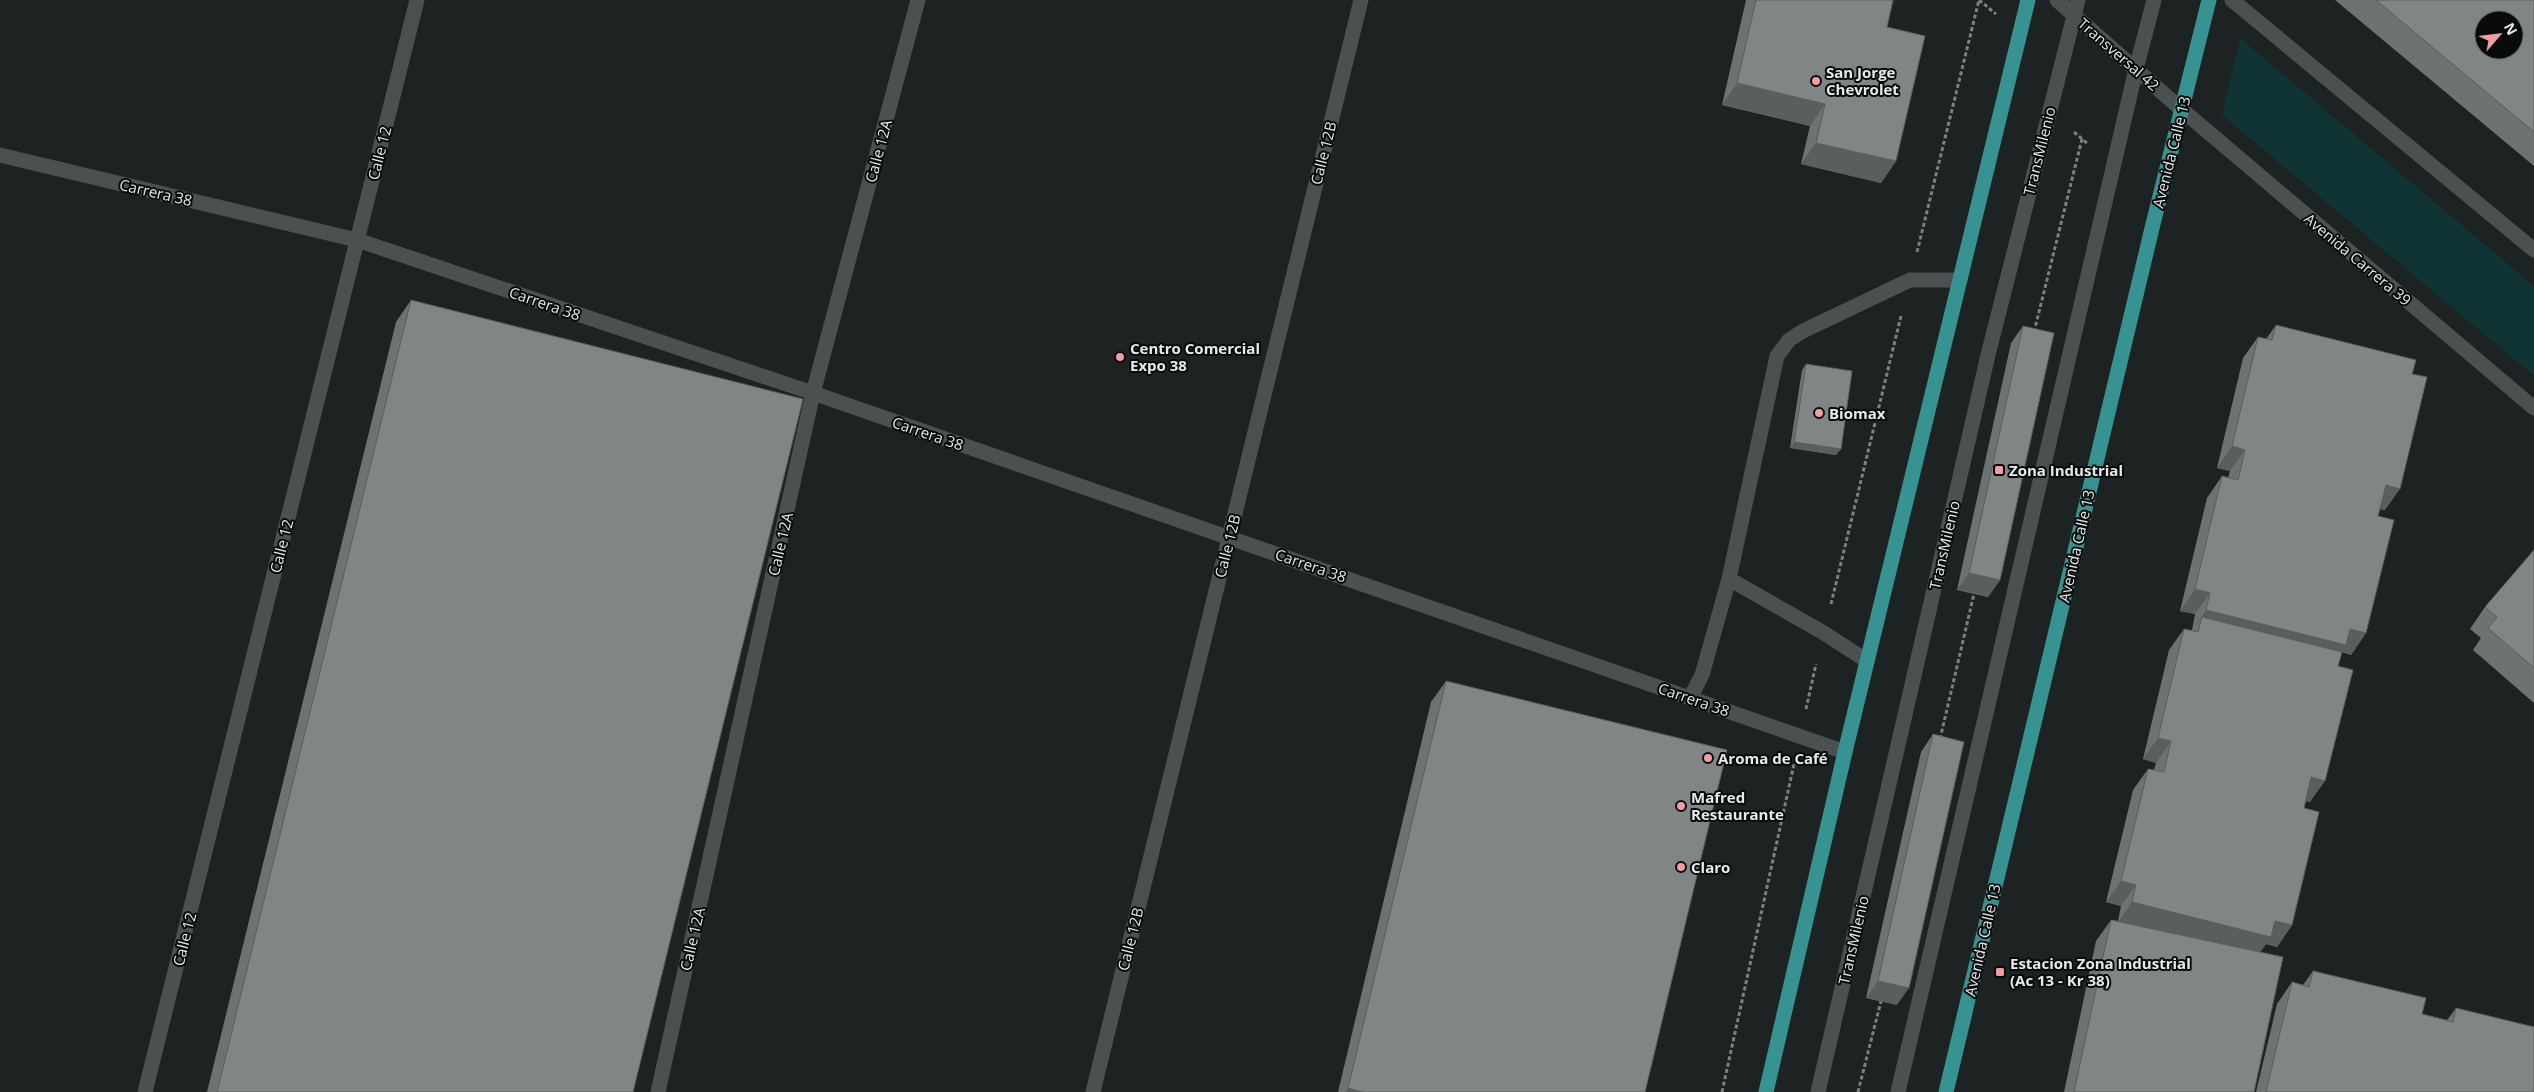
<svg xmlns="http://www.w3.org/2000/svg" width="2534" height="1092" font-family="'Open Sans',sans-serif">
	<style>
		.green { fill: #103434 }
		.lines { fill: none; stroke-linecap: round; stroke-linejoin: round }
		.path { stroke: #7c8080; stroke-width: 3; stroke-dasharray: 4 2.5; stroke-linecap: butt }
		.minor { stroke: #4b5050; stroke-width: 15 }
		.major { stroke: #369392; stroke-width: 15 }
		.wall { fill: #6e7372 }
		.shaded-wall { fill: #5a5e5d }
		.building { fill: #808685; stroke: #5a5e5d; fill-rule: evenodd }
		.poi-dot { fill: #f49aa3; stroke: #090b0b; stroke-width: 2 }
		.labels { text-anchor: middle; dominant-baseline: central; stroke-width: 4; stroke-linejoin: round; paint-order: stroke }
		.street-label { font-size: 15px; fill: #e7eaea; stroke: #090b0b }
		.poi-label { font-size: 15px; font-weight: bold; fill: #e7eaea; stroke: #090b0b; text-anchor: start }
	</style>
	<rect width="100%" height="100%" fill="#1d2222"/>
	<path class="green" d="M 2240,38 L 2534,286 L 2534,376 L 2222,115 Z"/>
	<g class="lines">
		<path class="path" d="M 1979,0 L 1996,14
			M 2074,132 L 2088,144
			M 1917,252 L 1979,0
			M 2034,332 L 2082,139
			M 1831,604 L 1901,316
			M 1806,709 L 1816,664
			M 1940,739 L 1974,594
			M 1722,1092 L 1794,764
			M 1858,1092 L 1881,1001"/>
		<path class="minor" d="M 2057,0 L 2181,109 L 2534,408
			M 2232,0 L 2534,250
			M 0,155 L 357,240 L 813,393 L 1845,752
			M 1867,661 L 1824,633 L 1729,579 L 1777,356 L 1789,340 L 1803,331 L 1910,280 L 1960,280
			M 1690,698 L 1702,675 L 1729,579
			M 145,1092 L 417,0
			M 658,1092 L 813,393 L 918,0
			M 1093,1092 L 1361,0
			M 1818,1092 L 1988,355 L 2078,0
			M 1898,1092 L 2136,69 L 2154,0"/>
		<path class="major" d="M 1766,1092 L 1845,752 L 2028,0
			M 1946,1092 L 2153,224 L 2209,0"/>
	</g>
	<path class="wall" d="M 1746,0 L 1893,0 L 1887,27 L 1896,161 L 1881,183 L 1801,164 L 1810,126 L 1722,105 Z
		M 2335,0 L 2534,0 L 2534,166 Z
		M 411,300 L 633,1092 L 207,1092 L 396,322 Z
		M 2276,325 L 2412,374 L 2385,510 L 2380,509 L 2378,516 L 2366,633 L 2351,655 L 2342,652 L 2338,666 L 2310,802 L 2306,801 L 2304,808 L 2292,925 L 2277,947 L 2266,944 L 2260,952 L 2254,1092 L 2064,1092 L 2096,941 L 2111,920 L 2118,921 L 2121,906 L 2106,902 L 2133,790 L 2148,769 L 2154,770 L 2156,763 L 2143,759 L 2169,650 L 2184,629 L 2192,630 L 2195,614 L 2180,611 L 2207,498 L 2222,476 L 2228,478 L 2230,471 L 2217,468 L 2243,358 L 2258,337 L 2266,339 Z
		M 2023,326 L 2000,580 L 1988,597 L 1957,590 L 2011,343 Z
		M 1806,364 L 1841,449 L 1836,455 L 1790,448 L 1802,370 Z
		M 2534,550 L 2534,703 L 2473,650 L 2481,638 L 2470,629 L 2485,607 Z
		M 1446,681 L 1645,1092 L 1338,1092 L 1431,702 Z
		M 1933,734 L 1897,1005 L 1866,998 L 1921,752 Z
		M 2313,971 L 2422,1014 L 2447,1020 L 2456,1008 L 2534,1092 L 2256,1092 L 2277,1004 L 2292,982 L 2303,985 Z"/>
	<path class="shaded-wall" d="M 1737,83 L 1825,104 L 1810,126 L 1722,105 Z
		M 1816,143 L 1896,161 L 1881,183 L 1801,164 Z
		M 1794,442 L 1841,449 L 1836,455 L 1790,448 Z
		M 2232,446 L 2245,450 L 2230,471 L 2217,468 Z
		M 2386,485 L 2400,489 L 2385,510 L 2371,506 Z
		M 1969,573 L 2000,580 L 1988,597 L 1957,590 Z
		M 2195,589 L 2210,593 L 2195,614 L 2180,611 Z
		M 2206,610 L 2350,629 L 2366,633 L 2351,655 L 2341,652 L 2198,632 L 2202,617 L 2191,632 Z
		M 2158,738 L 2171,741 L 2156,763 L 2143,759 Z
		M 2311,777 L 2325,781 L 2310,802 L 2296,799 Z
		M 2121,881 L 2136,885 L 2121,906 L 2106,902 Z
		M 2132,902 L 2275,921 L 2292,925 L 2277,947 L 2266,944 L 2256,958 L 2117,924 Z
		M 1878,981 L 1909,988 L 1897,1005 L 1866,998 Z
		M 1348,1088 L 1363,1092 L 1346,1092 Z"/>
	<path class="building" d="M 1756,0 L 1893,0 L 1887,27 L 1925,36 L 1896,161 L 1816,143 L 1825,104 L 1737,83 Z
		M 2376,0 L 2534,0 L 2534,132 ZM 2484,20 L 2514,20 L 2514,50 L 2484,50 Z
		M 411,300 L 803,399 L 633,1092 L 217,1092 Z
		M 2276,325 L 2416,360 L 2412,374 L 2427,377 L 2400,489 L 2386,485 L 2378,516 L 2394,520 L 2366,633 L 2350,629 L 2346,645 L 2206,610 L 2210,593 L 2195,589 L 2222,476 L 2238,480 L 2245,450 L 2232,446 L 2258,337 L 2272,340 Z
		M 2023,326 L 2054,333 L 2000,580 L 1969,573 Z
		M 1806,364 L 1852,371 L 1841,449 L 1794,442 Z
		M 2534,550 L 2534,668 L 2488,628 L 2497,617 L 2485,607 Z
		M 2202,617 L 2342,652 L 2338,666 L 2353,670 L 2325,781 L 2311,777 L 2304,808 L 2319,812 L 2292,925 L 2275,921 L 2271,937 L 2132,902 L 2136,885 L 2121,881 L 2148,769 L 2164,772 L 2171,741 L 2158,738 L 2184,629 L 2198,632 Z
		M 1446,681 L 1727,750 L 1645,1092 L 1363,1092 L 1348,1088 Z
		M 1933,734 L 1964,742 L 1909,988 L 1878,981 Z
		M 2111,920 L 2283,957 L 2254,1092 L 2074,1092 Z
		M 2313,971 L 2426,998 L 2422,1014 L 2453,1022 L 2456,1008 L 2534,1027 L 2534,1092 L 2266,1092 L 2292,982 L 2309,987 Z"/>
	<g class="poi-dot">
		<circle cx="1816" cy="81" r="5"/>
		<circle cx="1120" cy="357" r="5"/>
		<circle cx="1819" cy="413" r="5"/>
		<rect x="1994" y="465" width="10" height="10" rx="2.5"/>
		<circle cx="1708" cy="758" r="5"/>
		<circle cx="1681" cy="806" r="5"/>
		<circle cx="1681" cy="867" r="5"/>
		<rect x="1995" y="967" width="10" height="10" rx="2.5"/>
	</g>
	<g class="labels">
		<g class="street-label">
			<text transform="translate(2119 54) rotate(41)">Transversal 42</text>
			<text transform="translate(878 151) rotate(-75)">Calle 12A</text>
			<text transform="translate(2039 151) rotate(-76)">TransMilenio</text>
			<text transform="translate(2171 152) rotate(-76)">Avenida Calle 13</text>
			<text transform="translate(379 153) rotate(-76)">Calle 12</text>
			<text transform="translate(1323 153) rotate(-76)">Calle 12B</text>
			<text transform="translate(156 192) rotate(13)">Carrera 38</text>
			<text transform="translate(2358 259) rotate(40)">Avenida Carrera 39</text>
			<text transform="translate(545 303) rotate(19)">Carrera 38</text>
			<text transform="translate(928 433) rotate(19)">Carrera 38</text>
			<text transform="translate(780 544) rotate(-77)">Calle 12A</text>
			<text transform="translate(1944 545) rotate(-77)">TransMilenio</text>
			<text transform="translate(281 546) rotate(-76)">Calle 12</text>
			<text transform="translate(1227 546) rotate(-76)">Calle 12B</text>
			<text transform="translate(2076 546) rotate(-77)">Avenida Calle 13</text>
			<text transform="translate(1311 565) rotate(19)">Carrera 38</text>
			<text transform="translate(1694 699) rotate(19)">Carrera 38</text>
			<text transform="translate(184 939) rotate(-76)">Calle 12</text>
			<text transform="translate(692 939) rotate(-77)">Calle 12A</text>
			<text transform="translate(1130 939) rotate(-76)">Calle 12B</text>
			<text transform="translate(1853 940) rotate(-77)">TransMilenio</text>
			<text transform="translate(1982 940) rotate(-77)">Avenida Calle 13</text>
		</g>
		<g class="poi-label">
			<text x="1826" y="72">San Jorge<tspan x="1826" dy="17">Chevrolet</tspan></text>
			<text x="1130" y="348">Centro Comercial<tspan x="1130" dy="17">Expo 38</tspan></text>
			<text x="1829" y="413">Biomax</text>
			<text x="2009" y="470">Zona Industrial</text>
			<text x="1718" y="758">Aroma de Café</text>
			<text x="1691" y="797">Mafred<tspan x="1691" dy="17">Restaurante</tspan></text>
			<text x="1691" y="867">Claro</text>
			<text x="2010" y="963">Estacion Zona Industrial<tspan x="2010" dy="17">(Ac 13 - Kr 38)</tspan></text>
		</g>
	</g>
	<g transform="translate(2499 35) rotate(62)"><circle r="24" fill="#090b0b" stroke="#626464"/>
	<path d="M0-4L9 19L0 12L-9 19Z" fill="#f49aa3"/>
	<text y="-8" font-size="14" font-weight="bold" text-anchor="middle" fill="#e7eaea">N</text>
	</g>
</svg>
